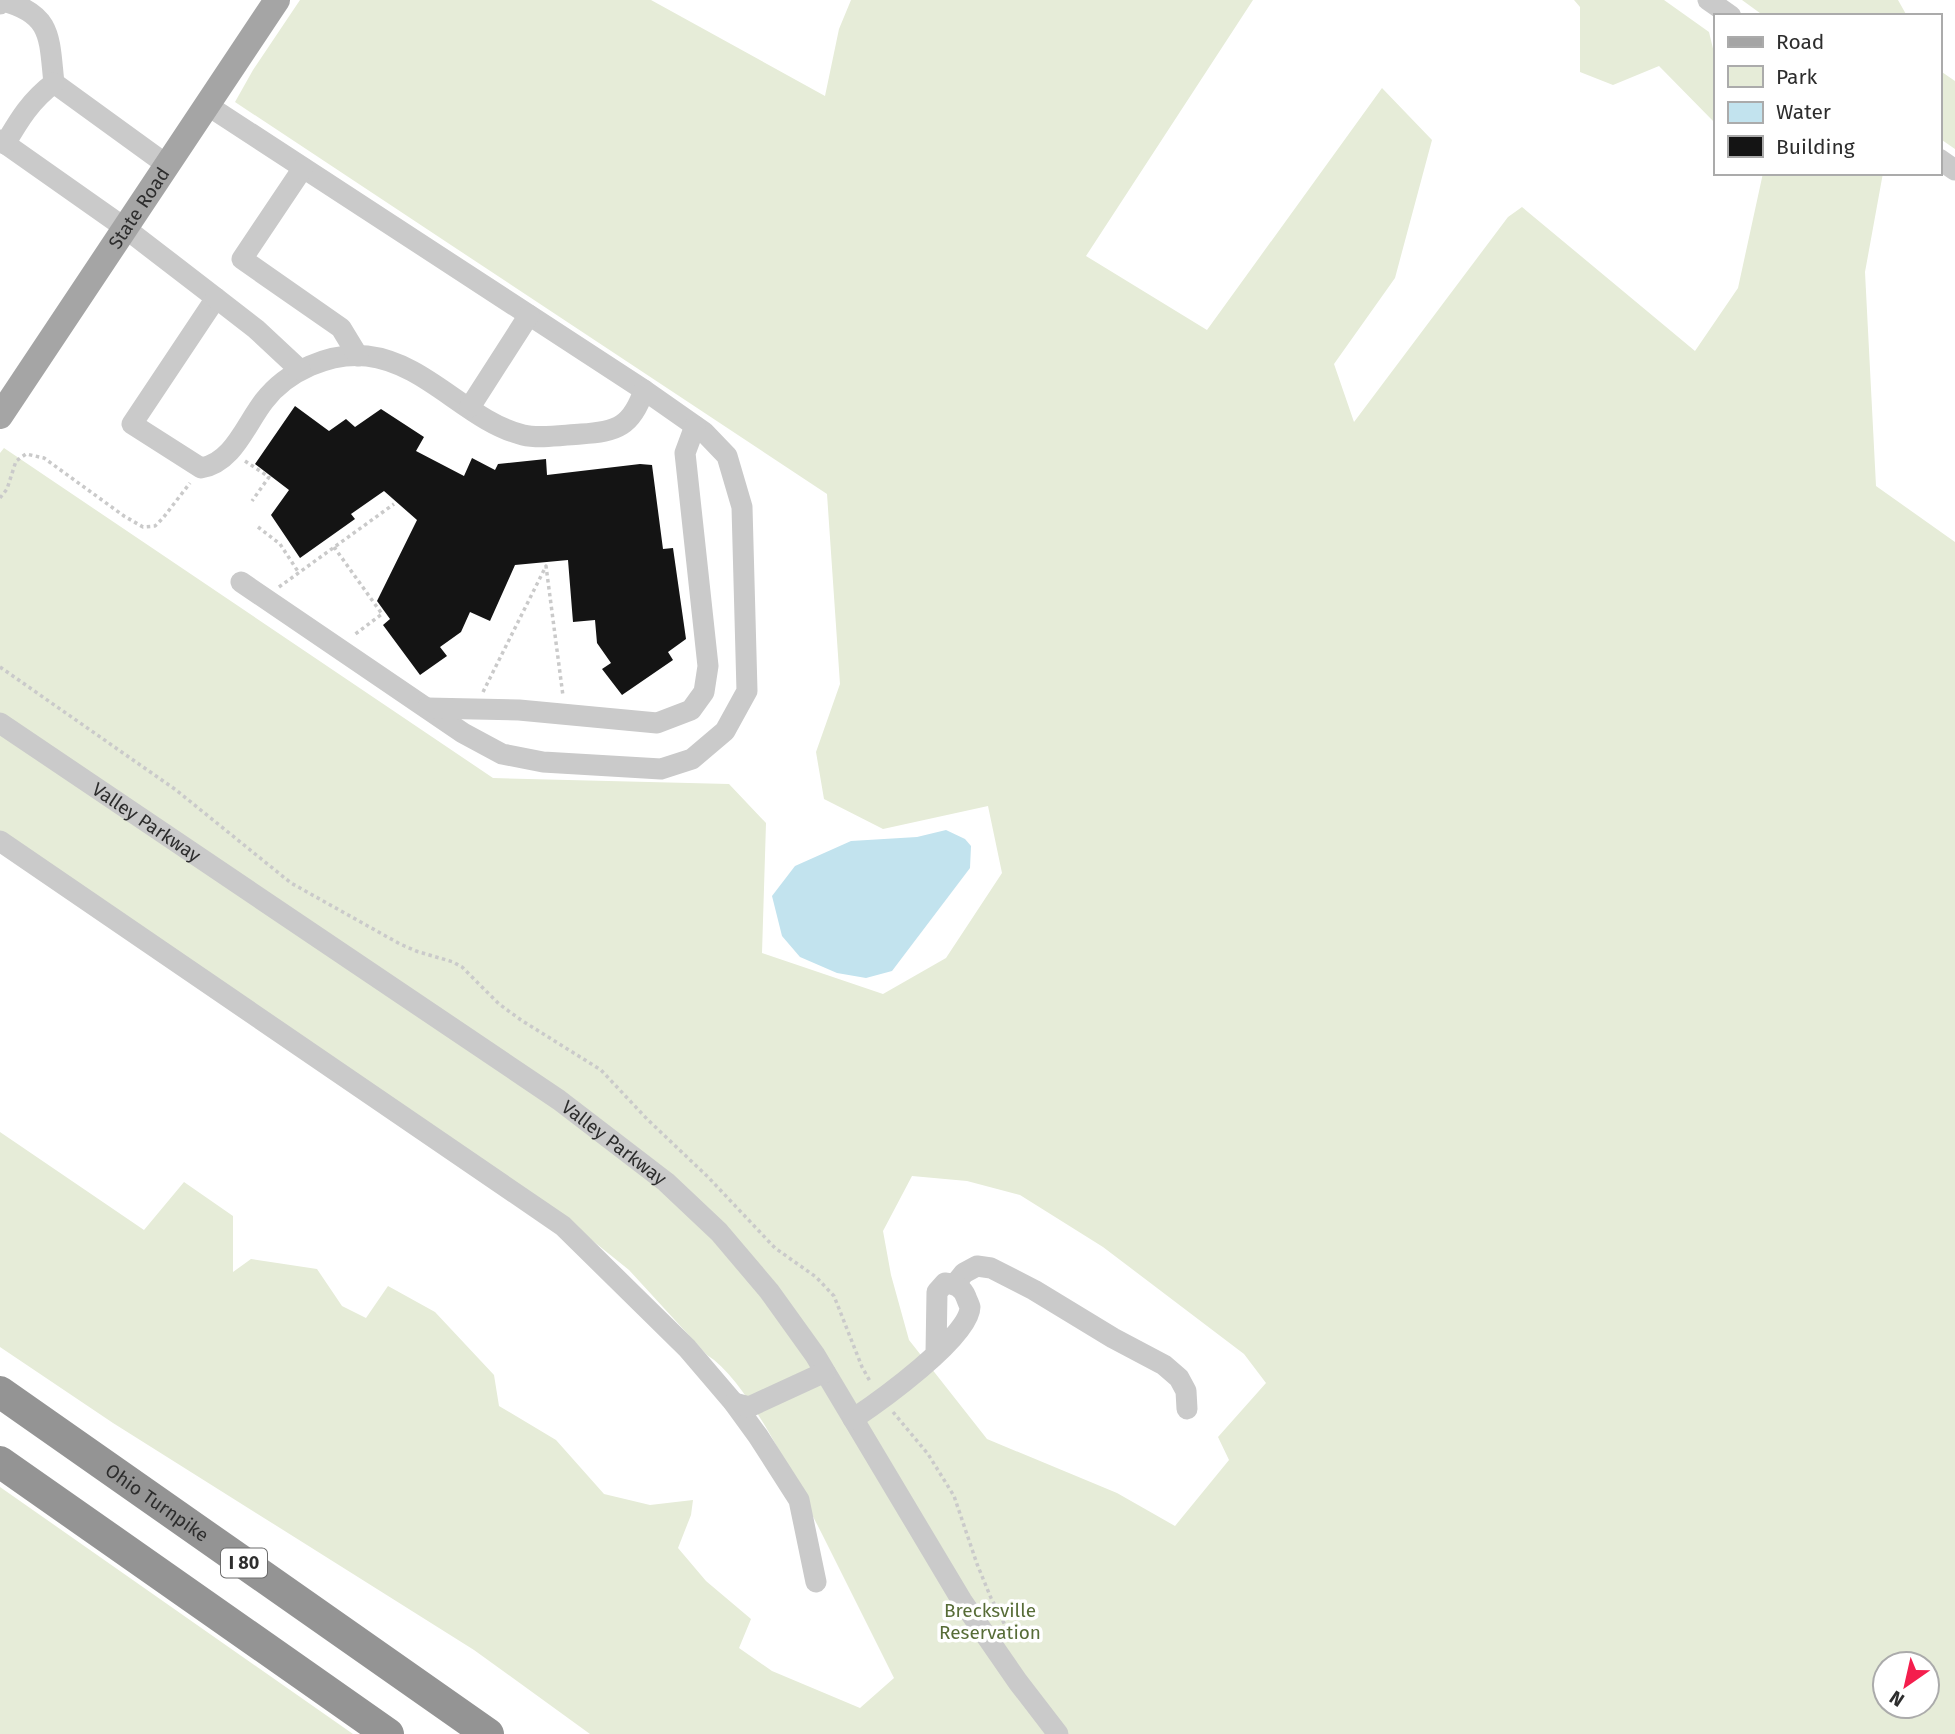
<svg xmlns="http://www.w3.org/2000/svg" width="1955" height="1734" font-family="'Fira Sans',sans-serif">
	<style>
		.green { fill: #e6ecd8; fill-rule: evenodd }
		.water { fill: #c2e3ee }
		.building { fill: #141414 }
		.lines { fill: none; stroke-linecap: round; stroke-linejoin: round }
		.path { stroke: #cacaca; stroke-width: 3.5; stroke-dasharray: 3.5 3.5; stroke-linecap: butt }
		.minor { stroke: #cacaca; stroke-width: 21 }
		.major { stroke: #a5a5a5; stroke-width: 26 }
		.highway { stroke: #949494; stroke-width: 32 }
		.labels { text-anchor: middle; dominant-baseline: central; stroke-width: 7; stroke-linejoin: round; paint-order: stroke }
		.shield { fill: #fff; stroke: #6c6c6c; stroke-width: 2 }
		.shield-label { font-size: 18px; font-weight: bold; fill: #2d2d2d }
		.street-label { font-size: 19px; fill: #2d2d2d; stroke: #fff }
		.park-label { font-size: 19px; fill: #576c37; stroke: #fff }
	</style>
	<rect width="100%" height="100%" fill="#fff"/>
	<path class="green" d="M 300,0 L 651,0 L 825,96 L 839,29 L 851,0 L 1253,0 L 1086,256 L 1207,330 L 1382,88 L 1432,140 L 1395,278 L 1334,364 L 1354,422 L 1508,217 L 1522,207 L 1695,351 L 1738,288 L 1763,173 L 1883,173 L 1865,272 L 1876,486 L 1955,542 L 1955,1734 L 590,1734 L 474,1650 L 113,1423 L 0,1347 L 0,1132 L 144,1230 L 184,1182 L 233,1216 L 233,1272 L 251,1259 L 317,1269 L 342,1306 L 366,1318 L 388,1286 L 435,1312 L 494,1375 L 499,1406 L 556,1440 L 604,1494 L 650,1505 L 693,1500 L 691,1515 L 678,1548 L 706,1581 L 751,1619 L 739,1648 L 772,1671 L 860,1708 L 894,1678 C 870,1630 846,1582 822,1534 C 798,1487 750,1382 707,1355 L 629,1270 L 562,1216 L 0,832 L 0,453 L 4,448 L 493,778 L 729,784 L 766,823 L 762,953 L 883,994 L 946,958 L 1002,873 L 988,806 L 883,829 L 824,799 L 816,752 L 840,684 L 827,494 L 235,102 L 253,70 ZM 912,1176 L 967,1181 L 1020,1195 L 1103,1247 L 1244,1354 L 1266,1383 L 1218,1437 L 1229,1460 L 1175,1526 L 1117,1493 L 987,1439 L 909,1340 L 891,1275 L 883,1231 ZM 1885,1664 L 1927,1664 L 1927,1706 L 1885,1706 Z
		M 1574,0 L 1664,0 L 1709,32 L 1715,57 L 1715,123 L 1659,66 L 1613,85 L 1580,72 L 1580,7 Z
		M 1742,0 L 1898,0 L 1907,16 L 1764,16 Z
		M 1939,70 L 1955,81 L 1955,149 L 1939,138 Z
		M 0,1487 L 353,1734 L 0,1734 Z"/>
	<path class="water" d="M 946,830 L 965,839 L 971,846 L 970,868 L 892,971 L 866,978 L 837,973 L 800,957 L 782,936 L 772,896 L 795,866 L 851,841 L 917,837 Z"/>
	<path class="building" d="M 295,406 L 329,431 L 346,419 L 355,427 L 381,409 L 424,437 L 416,451 L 464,476 L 472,458 L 495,470 L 498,464 L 546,459 L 547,475 L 640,464 L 652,465 L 663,549 L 673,548 L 686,639 L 668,652 L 673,660 L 622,695 L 602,669 L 611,663 L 597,643 L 595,620 L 573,622 L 568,560 L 515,565 L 490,621 L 470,612 L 461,632 L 440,647 L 447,656 L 420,675 L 383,625 L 390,619 L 377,601 L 417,520 L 384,491 L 351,514 L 355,519 L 300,558 L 271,515 L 289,490 L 255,464 Z"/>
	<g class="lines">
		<path class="path" d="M 245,461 L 269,477 L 252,501
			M 0,498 L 7,489 L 16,461 L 26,454 L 44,458 L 124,516 L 143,527 L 155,526 L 163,518 L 190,483
			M 258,527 L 280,544 L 299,573
			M 334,547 L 382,614 L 354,635
			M 279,587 L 394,504
			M 0,667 L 176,790 L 291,883 L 400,944 L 416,951 L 453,962 L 462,967 L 499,1004 L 521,1020 L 601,1070 L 647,1119 L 708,1177 L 775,1248 L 816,1277 L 834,1296 L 862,1367 L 871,1383
			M 483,692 L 546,566 L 563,696
			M 893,1412 L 928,1454 L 954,1496 L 977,1564 L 991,1598 L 1007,1629"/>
		<g class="minor">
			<path d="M 1708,0 L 1731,16"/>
			<path d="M 0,4 L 3,1 C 53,14 49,39 54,83 L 167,165"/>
			<path d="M 0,140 L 125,228 L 216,298 L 132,424 L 201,468 C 233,463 246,424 264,401 C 287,371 330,352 367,356 C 427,363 467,421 523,435 C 540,439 563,435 581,434 C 617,432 632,426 644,390 L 207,105"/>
			<path d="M 5,144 C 19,120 31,100 54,83"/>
			<path d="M 1939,159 L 1955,170"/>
			<path d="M 303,168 L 242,259 L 341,328 L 358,356"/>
			<path d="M 216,298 L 256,329 L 300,370"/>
			<path d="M 470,407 L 529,315"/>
			<path d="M 241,582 L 463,733 L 502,754 L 543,762 L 661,769 L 692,759 L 725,731 L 747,691 L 742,507 L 727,456 L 704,432 L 644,390"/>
			<path d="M 427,708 L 519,710 L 657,723 L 691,710 L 704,692 L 708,666 L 685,453 L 695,426"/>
			<path id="s1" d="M 0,723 L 559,1100 L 666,1182 L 719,1232 L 769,1291 L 815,1355 L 962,1601 L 1018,1682 L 1058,1734"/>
			<path d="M 0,841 L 563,1226 L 687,1348 L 734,1403 L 758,1436 L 799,1500 L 816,1582"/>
			<path d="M 955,1284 L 964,1273 L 977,1266 L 991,1268 L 1034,1290 L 1113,1338 L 1164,1365 L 1179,1378 L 1186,1391 L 1187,1409"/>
			<path d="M 734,1403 L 749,1407 L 825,1372"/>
			<path d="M 853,1419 C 877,1403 970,1337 970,1307 C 969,1304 967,1300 966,1297 C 962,1287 955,1284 945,1283 L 937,1292 L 936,1353"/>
		</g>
		<path class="major" id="s2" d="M 0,416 L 277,0"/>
		<g class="highway">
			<path id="s3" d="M 0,1392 L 488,1734"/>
			<path d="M 0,1462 L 388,1734"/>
		</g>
	</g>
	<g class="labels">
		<rect class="shield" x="221" y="1548.5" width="46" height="29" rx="5"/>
		<g class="shield-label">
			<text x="244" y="1563">I 80</text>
		</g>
		<g class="street-label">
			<text stroke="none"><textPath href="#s2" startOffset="250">State Road</textPath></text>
			<text stroke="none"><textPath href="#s1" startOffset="177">Valley Parkway</textPath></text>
			<text stroke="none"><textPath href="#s1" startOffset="744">Valley Parkway</textPath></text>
			<text stroke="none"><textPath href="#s3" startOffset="192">Ohio Turnpike</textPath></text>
		</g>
		<g class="park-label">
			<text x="990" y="1610">Brecksville<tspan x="990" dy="22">Reservation</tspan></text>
		</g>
	</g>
	<rect x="1714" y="14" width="228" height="161" fill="#ffffff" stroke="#ababab" stroke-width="2"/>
	<rect x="1728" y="37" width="35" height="10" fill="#a5a5a5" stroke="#ababab" stroke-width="2"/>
	<text x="1776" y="49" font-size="21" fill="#2d2d2d">Road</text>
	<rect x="1728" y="66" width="35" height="21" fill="#e6ecd8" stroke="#ababab" stroke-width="2"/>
	<text x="1776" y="84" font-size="21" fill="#2d2d2d">Park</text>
	<rect x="1728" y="102" width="35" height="21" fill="#c2e3ee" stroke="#ababab" stroke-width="2"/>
	<text x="1776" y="119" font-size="21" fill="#2d2d2d">Water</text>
	<rect x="1728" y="136" width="35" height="21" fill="#141414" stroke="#ababab" stroke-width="2"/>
	<text x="1776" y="154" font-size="21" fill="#2d2d2d">Building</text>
	<g transform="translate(1906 1685) rotate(214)"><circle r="33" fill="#ffffff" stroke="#ababab" stroke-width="2"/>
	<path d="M0-5L12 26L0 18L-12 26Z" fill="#f41e4d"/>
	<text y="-10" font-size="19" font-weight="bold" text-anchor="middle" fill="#2d2d2d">N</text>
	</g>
</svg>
